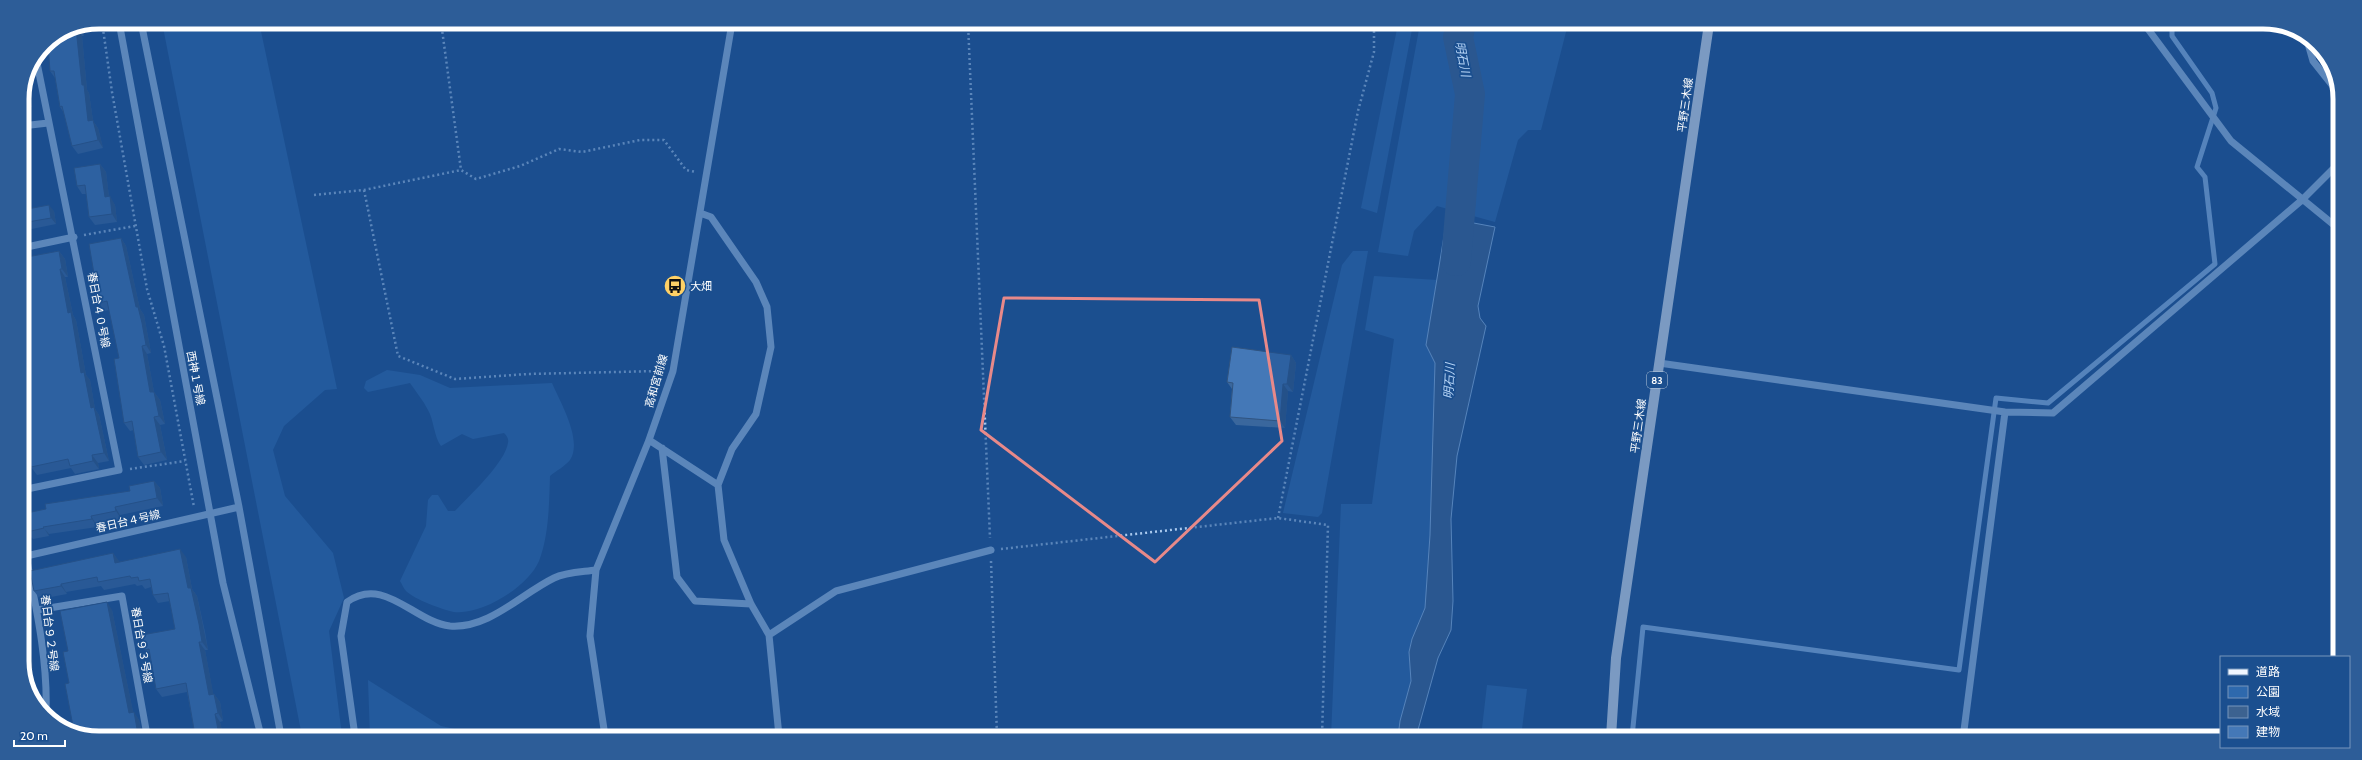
<svg xmlns="http://www.w3.org/2000/svg" width="2362" height="760" font-family="Cabin,'Noto Sans JP',sans-serif">
	<style>
		.green { fill: #2e69ad }
		.water { fill: #3c6290; stroke: #9cc4f0 }
		.lines { fill: none; stroke-linecap: round; stroke-linejoin: round }
		.stream { stroke: #9cc4f0; stroke-width: 5 }
		.river { stroke: #3c6290; stroke-width: 30 }
		.path { stroke: #a9c9ee; stroke-width: 2.5; stroke-dasharray: 2 3; stroke-linecap: butt }
		.minor { stroke: #a9c9ee; stroke-width: 7 }
		.major { stroke: #f0f6ff; stroke-width: 10 }
		.wall { fill: #3a679d }
		.shaded-wall { fill: #305480 }
		.building { fill: #4478b7; stroke: #305480 }
		.marked { fill: none; stroke: #e88989; stroke-width: 3; stroke-linejoin: round }
		.labels { text-anchor: middle; dominant-baseline: central; stroke-width: 3.5; stroke-linejoin: round; paint-order: stroke }
		.shield { fill: #1b4f8f; stroke: #bbcadd; stroke-width: 1 }
		.shield-label { font-size: 10px; font-weight: bold; fill: #fff }
		.street-label { font-size: 11px; fill: #fff; stroke: #1b4f8f }
		.poi-label { font-size: 11px; fill: #fff; stroke: #1b4f8f; text-anchor: start }
		.water-label { font-size: 12px; font-style: italic; fill: #b5d3f5; stroke: #1b4f8f }
		.rim { fill: none; stroke: #fff; stroke-width: 5 }
	</style>
	<rect width="100%" height="100%" fill="#1b4f8f"/>
	<path class="green" d="M 162,22 L 259,22 L 337,389 L 325,390 L 284,426 L 273,450 L 285,496 L 333,553 L 344,598 L 329,631 L 342,736 L 302,736 Z
		M 1398,24 L 1413,24 L 1377,213 L 1361,208 Z
		M 1420,24 L 1568,24 L 1541,130 L 1528,130 L 1518,140 L 1495,222 L 1437,206 L 1414,231 L 1408,256 L 1378,252 Z
		M 1353,251 L 1368,251 L 1322,513 L 1318,517 L 1283,513 L 1342,265 Z
		M 1374,276 L 1437,280 L 1426,345 L 1435,363 L 1430,535 L 1425,609 L 1412,639 L 1409,652 L 1411,681 L 1400,721 L 1398,737 L 1331,737 L 1341,504 L 1372,504 L 1394,339 L 1365,330 Z
		M 387,370 L 420,375 L 450,388 L 552,383 C 560,402 583,440 570,460 C 565,466 556,471 550,476 C 549,504 549,535 539,561 C 528,587 482,615 454,612 C 443,610 414,599 406,591 C 404,589 402,584 400,581 L 426,526 L 428,500 L 432,495 L 438,495 L 448,511 L 455,511 C 469,496 505,463 508,443 C 509,439 507,436 504,433 L 473,439 L 462,434 L 441,446 C 434,437 434,420 428,410 C 423,400 416,392 410,383 L 368,392 L 364,388 L 366,381 Z
		M 368,680 L 441,726 L 486,736 L 370,736 Z
		M 1487,685 L 1527,689 L 1521,737 L 1481,737 Z"/>
	<path class="water" d="M 1447,218 L 1495,227 L 1478,306 L 1480,318 L 1486,326 L 1457,456 L 1451,519 L 1453,601 L 1451,630 L 1438,658 L 1416,737 L 1398,737 L 1400,721 L 1411,681 L 1409,652 L 1412,639 L 1425,608 L 1430,535 L 1435,363 L 1426,345 Z"/>
	<g class="lines">
		<path class="stream" d="M 1632,737 L 1643,627 L 1959,670 L 1996,398 L 2048,403 L 2215,264 L 2205,177 L 2197,167 L 2216,108 L 2212,93 L 2172,36 L 2172,25"/>
		<path class="river" d="M 1456,261 L 1470,94 L 1458,37 L 1461,24"/>
		<path class="path" d="M 102,22 L 112,92 L 147,289 L 164,346 L 194,507
			M 441,22 L 461,170 L 476,179 L 520,166 L 559,149 L 582,152 L 640,140 L 664,140 L 686,170 L 696,172
			M 968,23 L 990,538
			M 364,190 L 398,356 L 455,379 L 528,374 L 660,371
			M 314,195 L 364,190 L 461,170
			M 84,235 L 135,226
			M 130,469 L 185,461
			M 1278,518 L 1358,111 L 1374,52 L 1374,24
			M 1001,549 L 1278,518 L 1328,525 L 1322,737
			M 991,561 L 997,736"/>
		<path class="minor" d="M 119,22 L 223,583 L 261,736
			M 141,22 L 239,507 L 281,736
			M 2145,25 L 2231,141 L 2334,225 L 2339,232
			M 2307,40 L 2313,61 L 2340,95
			M 22,126 L 48,123
			M 700,213 L 711,217 L 756,282 L 767,307 L 771,347 L 756,414 L 732,449 L 718,485
			M 22,248 L 74,237
			M 1659,363 L 2005,412 L 2053,413 L 2302,200 L 2340,162
			M 649,440 L 718,485 L 724,540 L 751,604 L 769,635
			M 662,448 L 677,577 L 695,601 L 751,604
			M 22,490 L 119,470 L 36,58
			M 26,556 C 36,607 48,661 46,713
			M 22,557 L 239,507
			M 37,610 L 122,596 L 147,735
			M 355,736 L 341,636 L 347,602 C 384,575 414,622 450,626 C 489,629 521,594 554,578 C 566,572 583,572 596,570
			M 605,736 L 590,636 L 596,570 L 649,440 L 673,371 L 732,23
			M 779,736 L 769,635 L 836,591 L 991,550
			M 1963,738 L 2005,412"/>
		<path class="major" d="M 1611,737 L 1616,658 L 1709,24"/>
	</g>
	<path class="wall" d="M 82,25 L 84,36 L 82,36 L 87,90 L 89,93 L 93,121 L 98,128 L 103,148 L 78,154 L 72,146 L 64,113 L 60,107 L 55,78 L 50,71 L 70,28 Z
		M 26,80 L 32,107 L 22,108 L 22,99 Z
		M 100,164 L 106,172 L 109,197 L 115,205 L 117,222 L 95,225 L 89,217 L 86,194 L 82,194 L 77,186 Z
		M 22,210 L 54,211 L 56,224 L 22,231 Z
		M 121,238 L 126,246 L 140,309 L 144,315 L 151,353 L 147,354 L 154,392 L 160,400 L 165,424 L 160,425 L 167,460 L 144,465 L 138,457 L 134,430 L 130,431 L 124,423 L 119,358 L 109,310 L 104,311 L 99,303 Z
		M 59,251 L 65,259 L 68,277 L 65,277 L 73,315 L 76,320 L 86,375 L 90,380 L 95,409 L 99,415 L 109,461 L 98,463 L 99,469 L 75,474 L 71,468 L 37,475 L 31,467 L 27,446 L 26,446 L 22,441 L 22,258 Z
		M 1291,355 L 1296,363 L 1293,392 L 1288,391 L 1285,428 L 1236,425 L 1230,417 L 1232,389 L 1227,382 Z
		M 154,481 L 160,488 L 163,506 L 120,515 L 121,519 L 96,524 L 97,527 L 49,534 L 49,536 L 33,539 L 31,537 L 22,539 L 22,514 L 130,491 Z
		M 113,553 L 119,562 L 186,557 L 192,589 L 197,596 L 205,632 L 208,650 L 205,650 L 213,694 L 214,694 L 220,702 L 223,721 L 220,722 L 223,735 L 192,735 L 195,735 L 187,692 L 162,697 L 156,689 L 150,657 L 145,650 L 175,629 L 170,601 L 158,603 L 153,595 L 151,587 L 145,589 L 142,585 L 137,586 L 135,584 L 104,590 L 101,586 L 66,592 L 67,594 L 40,599 L 34,591 Z
		M 22,576 L 26,581 L 30,601 L 24,602 L 30,633 L 33,669 L 31,669 L 34,698 L 22,666 Z
		M 112,610 L 133,712 L 139,720 L 142,735 L 79,735 L 73,726 L 69,683 L 68,651 Z"/>
	<path class="shaded-wall" d="M 82,25 L 84,36 L 78,28 L 78,26 Z
		M 76,28 L 82,36 L 87,90 L 89,93 L 93,121 L 98,128 L 103,148 L 98,140 L 88,121 L 82,85 Z
		M 26,80 L 32,107 L 27,99 L 24,88 Z
		M 100,164 L 106,172 L 110,205 L 105,197 Z
		M 110,196 L 115,205 L 117,222 L 112,214 Z
		M 49,205 L 54,211 L 56,224 L 51,218 Z
		M 121,238 L 126,246 L 140,309 L 144,315 L 151,353 L 146,345 L 136,307 Z
		M 59,251 L 65,259 L 68,277 L 62,269 Z
		M 60,269 L 65,277 L 73,315 L 76,320 L 86,375 L 90,380 L 95,409 L 99,415 L 109,461 L 104,453 L 81,373 L 68,313 Z
		M 142,346 L 147,354 L 154,392 L 160,400 L 165,424 L 159,416 L 150,392 Z
		M 1291,355 L 1296,363 L 1293,392 L 1287,384 Z
		M 1283,384 L 1288,391 L 1285,428 L 1280,421 Z
		M 154,417 L 160,425 L 167,460 L 161,452 Z
		M 92,455 L 98,463 L 99,469 L 93,461 Z
		M 154,481 L 160,488 L 163,506 L 157,498 Z
		M 115,507 L 120,515 L 121,519 L 116,511 Z
		M 91,516 L 96,524 L 97,527 L 92,519 Z
		M 43,527 L 49,534 L 49,536 L 44,528 Z
		M 180,549 L 186,557 L 192,589 L 197,596 L 208,650 L 202,642 L 188,588 Z
		M 113,553 L 119,561 L 121,571 L 115,563 Z
		M 22,576 L 26,581 L 30,601 L 24,593 L 22,583 Z
		M 61,584 L 66,592 L 67,594 L 61,586 Z
		M 22,600 L 24,602 L 30,633 L 33,669 L 27,661 L 22,616 Z
		M 107,602 L 112,610 L 135,721 L 129,713 Z
		M 199,642 L 205,650 L 215,703 L 209,695 Z
		M 25,661 L 31,669 L 34,698 L 27,679 Z
		M 214,694 L 220,702 L 223,721 L 218,713 Z
		M 134,712 L 139,720 L 142,735 L 141,735 L 137,729 Z
		M 215,714 L 220,722 L 223,735 L 219,735 Z"/>
	<path class="building" d="M 78,26 L 78,28 L 76,28 L 82,85 L 84,85 L 88,121 L 93,120 L 98,140 L 72,146 L 62,106 L 60,107 L 54,71 L 50,71 L 48,43 L 70,28 Z
		M 24,88 L 27,99 L 22,100 L 22,99 Z
		M 100,164 L 105,197 L 110,196 L 112,214 L 89,217 L 85,185 L 77,186 L 74,168 Z
		M 49,205 L 51,218 L 22,223 L 22,210 Z
		M 121,238 L 136,307 L 138,307 L 142,323 L 146,345 L 142,346 L 150,392 L 154,392 L 159,416 L 154,417 L 161,452 L 138,457 L 132,421 L 124,423 L 114,359 L 119,358 L 107,301 L 99,303 L 89,244 Z
		M 59,251 L 62,269 L 60,269 L 68,313 L 71,312 L 81,373 L 84,372 L 91,408 L 94,407 L 104,453 L 92,455 L 93,461 L 70,466 L 68,459 L 31,467 L 26,437 L 22,438 L 22,258 Z
		M 1232,347 L 1291,355 L 1287,384 L 1283,384 L 1280,421 L 1230,417 L 1233,383 L 1227,382 Z
		M 154,481 L 157,498 L 115,507 L 116,511 L 91,516 L 92,519 L 43,527 L 44,528 L 27,532 L 27,529 L 22,530 L 22,514 L 46,509 L 45,504 L 130,491 L 129,486 Z
		M 180,549 L 188,588 L 191,588 L 199,624 L 202,642 L 199,642 L 209,695 L 214,694 L 218,713 L 215,714 L 219,735 L 192,735 L 195,735 L 186,683 L 156,689 L 149,649 L 145,650 L 142,635 L 175,629 L 168,593 L 153,595 L 150,579 L 139,581 L 138,577 L 131,578 L 130,576 L 98,582 L 97,577 L 61,584 L 61,586 L 34,591 L 30,571 L 113,553 L 115,563 Z
		M 22,583 L 24,593 L 22,593 Z
		M 107,602 L 129,713 L 134,712 L 137,729 L 105,735 L 79,735 L 67,727 L 73,726 L 65,684 L 69,683 L 63,652 L 68,651 L 60,611 Z
		M 22,616 L 24,625 L 27,661 L 25,661 L 27,679 L 22,666 Z"/>
	<path d="M0 0H2362V760H0ZM 1004,298 L 1259,300 L 1282,441 L 1155,562 L 981,430 Z" fill="#1b4f8f" fill-opacity=".55" fill-rule="evenodd"/>
	<path class="marked" d="M 1004,298 L 1259,300 L 1282,441 L 1155,562 L 981,430 Z"/>
	<defs>
		<g id="bus-disc" transform="scale(1.15)"><circle r="9.5" fill="#ffd166" stroke="#1b4f8f"/><path d="M-5-6H5V4H4V6H2V4H-2V6H-4V4H-5ZM-3.5-4V0h7V-4ZM-3.5 1.2v1.5H-2V1.2ZM2 1.2v1.5H3.5V1.2Z" fill="#111"/></g>
	</defs>
	<g fill-rule="evenodd">
		<use href="#bus-disc" x="675" y="286"/>
	</g>
	<g class="labels">
		<rect class="shield" x="1647" y="372" width="20" height="16" rx="3"/>
		<g class="shield-label">
			<text x="1657" y="380">83</text>
		</g>
		<g class="street-label">
			<text transform="translate(1685 105) rotate(-82)">平野三木線</text>
			<text transform="translate(99 310) rotate(79)">春日台４０号線</text>
			<text transform="translate(196 378) rotate(79)">西神１号線</text>
			<text transform="translate(656 381) rotate(-74)">高和宮前線</text>
			<text transform="translate(1638 426) rotate(-82)">平野三木線</text>
			<text transform="translate(128 521) rotate(-13)">春日台４号線</text>
			<text transform="translate(50 633) rotate(83)">春日台９２号線</text>
			<text transform="translate(142 645) rotate(80)">春日台９３号線</text>
		</g>
		<g class="poi-label">
			<text x="690" y="286">大畑</text>
		</g>
		<g class="water-label">
			<text transform="translate(1463 59) rotate(79)">明石川</text>
			<text transform="translate(1449 381) rotate(-87)">明石川</text>
		</g>
	</g>
	<path d="M0 0H2362V760H0ZM99 29H2263A70 70 0 0 1 2333 99V661A70 70 0 0 1 2263 731H99A70 70 0 0 1 29 661V99A70 70 0 0 1 99 29Z" fill="#2d5d98" fill-rule="evenodd"/>
	<path class="rim" d="M99 29H2263A70 70 0 0 1 2333 99V661A70 70 0 0 1 2263 731H99A70 70 0 0 1 29 661V99A70 70 0 0 1 99 29Z"/>
	<rect x="2220" y="656" width="130" height="92" fill="#1b4f8f" stroke="#7695bc"/>
	<rect x="2228" y="669" width="20" height="6" fill="#f0f6ff" stroke="#7695bc"/>
	<text x="2256" y="676" font-size="12" fill="#ffffff">道路</text>
	<rect x="2228" y="686" width="20" height="12" fill="#2e69ad" stroke="#7695bc"/>
	<text x="2256" y="696" font-size="12" fill="#ffffff">公園</text>
	<rect x="2228" y="706" width="20" height="12" fill="#3c6290" stroke="#7695bc"/>
	<text x="2256" y="716" font-size="12" fill="#ffffff">水域</text>
	<rect x="2228" y="726" width="20" height="12" fill="#4478b7" stroke="#7695bc"/>
	<text x="2256" y="736" font-size="12" fill="#ffffff">建物</text>
	<path d="M14 740v6h51v-6" fill="none" stroke="#ffffff" stroke-width="2"/>
	<text x="20" y="740" font-size="12" fill="#ffffff" stroke="#1b4f8f" stroke-width="3" paint-order="stroke">20 m</text>
</svg>
